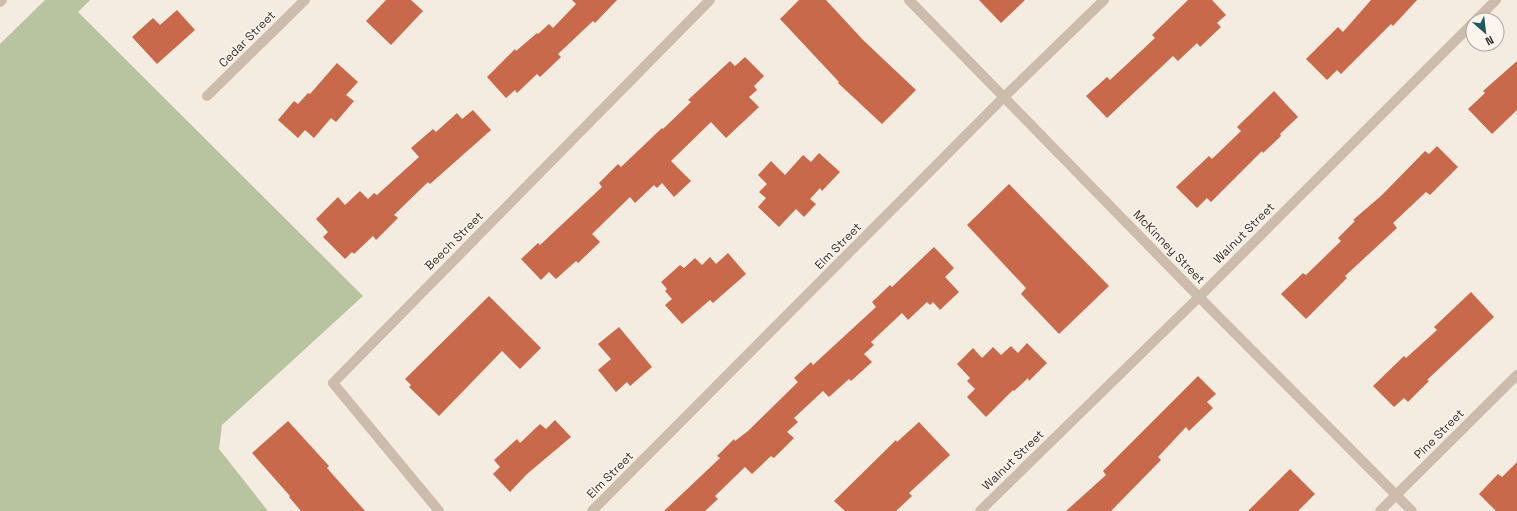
<svg xmlns="http://www.w3.org/2000/svg" width="1517" height="511" font-family="'Space Grotesk',sans-serif">
	<style>
		.green { fill: #b8c4a0 }
		.building { fill: #c8694b }
		.lines { fill: none; stroke-linecap: round; stroke-linejoin: round }
		.service { stroke: #cdbbac; stroke-width: 10 }
		.minor { stroke: #cdbbac; stroke-width: 10 }
		.labels { text-anchor: middle; dominant-baseline: central; stroke-width: 3; stroke-linejoin: round; paint-order: stroke }
		.street-label { font-size: 12px; fill: #3b302b; stroke: #fbf5ee }
	</style>
	<rect width="100%" height="100%" fill="#f4ebe1"/>
	<path class="green" d="M 45,0 L 90,0 L 78,12 L 363,296 L 222,425 L 219,449 L 268,511 L 0,511 L 0,44 Z"/>
	<path class="building" d="M 386,0 L 411,0 L 423,11 L 391,45 L 366,21 Z
		M 572,0 L 617,0 L 595,23 L 593,21 L 558,54 L 561,57 L 540,77 L 537,74 L 517,93 L 515,90 L 506,98 L 487,77 L 515,49 L 516,51 L 537,33 L 538,34 L 549,24 L 553,28 L 576,4 Z
		M 799,0 L 826,0 L 863,40 L 916,90 L 882,124 L 838,83 L 839,82 L 780,19 Z
		M 979,0 L 1025,0 L 1001,23 Z
		M 1188,0 L 1212,0 L 1226,15 L 1217,23 L 1221,27 L 1200,47 L 1197,43 L 1178,61 L 1173,56 L 1107,118 L 1086,96 L 1107,77 L 1110,80 L 1155,38 L 1152,35 Z
		M 1371,0 L 1417,0 L 1393,26 L 1391,24 L 1341,74 L 1337,70 L 1327,80 L 1306,59 L 1338,27 L 1343,32 Z
		M 177,10 L 195,30 L 157,64 L 132,37 L 153,18 L 160,25 Z
		M 745,57 L 764,76 L 754,86 L 757,90 L 749,97 L 759,107 L 726,138 L 711,122 L 671,161 L 691,181 L 674,197 L 662,183 L 657,188 L 654,185 L 635,203 L 630,197 L 592,234 L 600,242 L 578,263 L 576,261 L 556,279 L 549,272 L 541,280 L 521,259 L 538,243 L 540,245 L 602,187 L 599,183 L 618,164 L 621,167 L 662,128 L 663,129 L 691,102 L 688,100 L 730,61 L 735,66 Z
		M 1517,61 L 1517,110 L 1492,134 L 1468,109 L 1485,93 L 1483,91 Z
		M 337,63 L 358,82 L 346,95 L 354,101 L 336,122 L 331,118 L 314,138 L 305,130 L 298,138 L 278,120 L 294,101 L 298,104 L 308,93 L 310,94 Z
		M 1274,91 L 1298,117 L 1280,134 L 1281,136 L 1263,153 L 1262,151 L 1211,202 L 1207,198 L 1197,208 L 1176,187 L 1209,156 L 1212,159 L 1241,131 L 1237,127 Z
		M 473,110 L 491,130 L 430,184 L 428,182 L 394,215 L 398,218 L 376,240 L 373,236 L 354,254 L 352,252 L 345,259 L 323,237 L 328,232 L 316,219 L 338,197 L 345,205 L 360,191 L 368,199 L 374,193 L 377,195 L 419,157 L 411,148 L 433,129 L 436,132 L 457,113 L 462,119 Z
		M 1437,146 L 1458,167 L 1430,195 L 1426,192 L 1393,223 L 1397,228 L 1345,276 L 1347,278 L 1306,319 L 1281,294 L 1303,273 L 1306,275 L 1341,241 L 1338,238 L 1355,221 L 1353,220 L 1382,195 L 1425,151 L 1429,154 Z
		M 819,153 L 840,172 L 822,191 L 820,188 L 810,199 L 816,204 L 804,217 L 796,209 L 779,227 L 758,207 L 766,198 L 759,192 L 767,184 L 758,175 L 771,161 L 785,175 L 803,155 L 811,162 Z
		M 1009,184 L 1109,286 L 1059,334 L 1021,294 L 1026,288 L 967,225 Z
		M 934,247 L 954,268 L 945,277 L 959,292 L 940,310 L 933,302 L 930,305 L 927,302 L 908,320 L 902,313 L 871,342 L 874,345 L 864,354 L 872,362 L 851,381 L 849,379 L 829,397 L 823,391 L 794,418 L 798,422 L 787,432 L 794,438 L 774,458 L 771,456 L 752,474 L 745,467 L 715,496 L 718,499 L 705,511 L 664,511 L 720,458 L 717,456 L 734,439 L 735,441 L 748,431 L 798,382 L 794,378 L 811,362 L 813,365 L 876,307 L 872,302 L 890,285 L 892,287 Z
		M 728,253 L 746,274 L 713,303 L 710,300 L 682,324 L 665,305 L 672,299 L 665,291 L 667,289 L 661,282 L 680,265 L 684,268 L 695,258 L 702,265 L 710,257 L 716,264 Z
		M 1471,292 L 1494,317 L 1427,380 L 1429,381 L 1408,402 L 1404,398 L 1394,407 L 1373,386 L 1404,356 L 1406,358 L 1437,330 L 1434,327 Z
		M 489,296 L 541,348 L 520,369 L 502,351 L 439,416 L 409,387 L 411,385 L 405,379 Z
		M 619,327 L 652,367 L 630,386 L 627,382 L 616,392 L 598,370 L 611,359 L 598,344 Z
		M 1027,343 L 1047,363 L 1029,381 L 1028,378 L 1014,391 L 1013,390 L 986,417 L 967,397 L 975,389 L 967,381 L 970,378 L 957,364 L 973,348 L 982,358 L 993,347 L 1001,355 L 1011,346 L 1018,353 Z
		M 1198,376 L 1216,394 L 1207,402 L 1213,408 L 1189,431 L 1186,427 L 1158,457 L 1161,460 L 1111,511 L 1066,511 L 1106,475 L 1103,471 Z
		M 555,420 L 571,437 L 527,474 L 510,492 L 493,474 L 500,467 L 494,460 L 517,439 L 520,443 L 540,424 L 546,429 Z
		M 288,421 L 329,466 L 327,468 L 365,511 L 301,511 L 289,497 L 290,496 L 252,453 Z
		M 919,422 L 950,455 L 909,493 L 912,496 L 896,511 L 845,511 L 834,501 L 896,440 L 897,442 Z
		M 1517,462 L 1517,511 L 1496,511 L 1479,494 L 1498,474 L 1502,477 Z
		M 1290,469 L 1315,494 L 1298,511 L 1248,511 Z"/>
	<g class="lines">
		<path class="service" d="M 0,2 L 2,0"/>
		<path class="minor" d="M 909,0 L 1199,297 L 1412,511
			M 1476,20 L 1496,0
			M 207,96 L 305,0
			M 439,511 L 333,383 L 710,0
			M 592,511 L 1004,97 L 1104,0
			M 980,511 L 1199,297 L 1473,23
			M 1380,511 L 1517,375"/>
	</g>
	<g class="labels">
		<g class="street-label">
			<text transform="translate(247 39) rotate(-45)">Cedar Street</text>
			<text transform="translate(1244 233) rotate(-45)">Walnut Street</text>
			<text transform="translate(454 241) rotate(-45)">Beech Street</text>
			<text transform="translate(838 246) rotate(-45)">Elm Street</text>
			<text transform="translate(1169 247) rotate(46)">McKinney Street</text>
			<text transform="translate(1439 434) rotate(-45)">Pine Street</text>
			<text transform="translate(1013 460) rotate(-44)">Walnut Street</text>
			<text transform="translate(610 475) rotate(-45)">Elm Street</text>
		</g>
	</g>
	<g transform="translate(1485 32) rotate(152)"><circle r="19" fill="#fbf5ee" stroke="#aea6a0"/>
	<path d="M0-3L7 15L0 10L-7 15Z" fill="#1f5a5e"/>
	<text y="-6" font-size="11" font-weight="bold" text-anchor="middle" fill="#3b302b">N</text>
	</g>
</svg>
